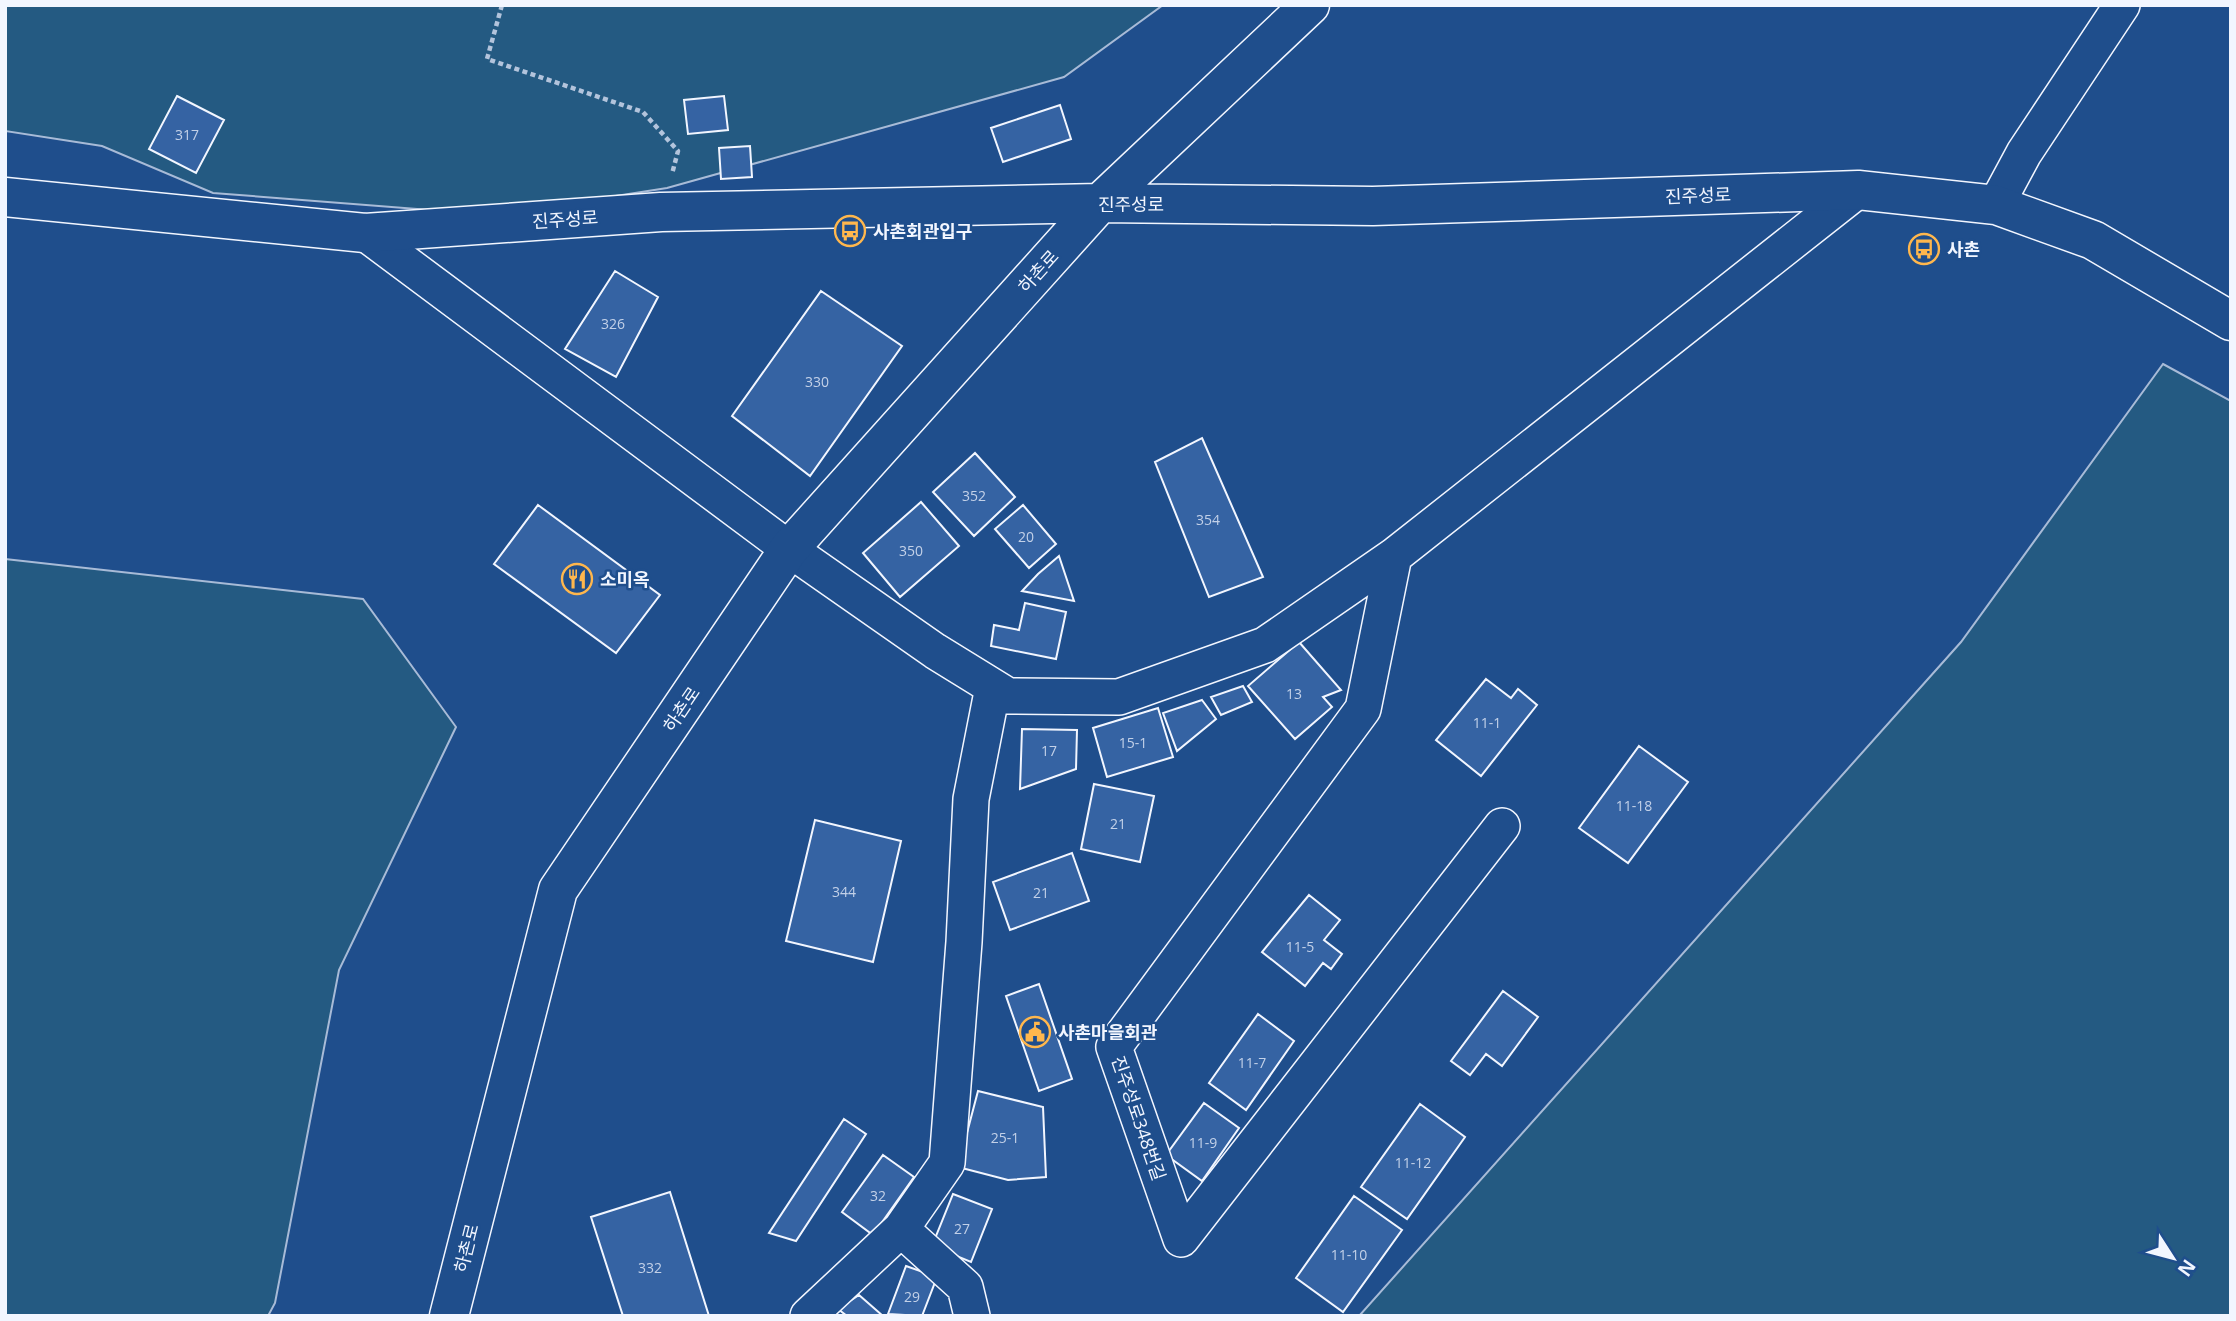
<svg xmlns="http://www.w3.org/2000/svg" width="2236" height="1321" font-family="'Open Sans','Noto Sans KR',sans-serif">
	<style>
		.green { fill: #245a82; stroke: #a8bbd7; stroke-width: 2 }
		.building { fill: #3563a3; stroke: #f2f6ff; stroke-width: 2 }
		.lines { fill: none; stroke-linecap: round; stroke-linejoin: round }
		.street-casing { stroke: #f2f6ff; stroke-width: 38 }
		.secondary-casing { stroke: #f2f6ff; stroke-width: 41 }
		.path { stroke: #b3c4dc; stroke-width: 4.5; stroke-dasharray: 5 3.5; stroke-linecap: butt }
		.street { stroke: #1f4e8c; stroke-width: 35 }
		.secondary { stroke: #1f4e8c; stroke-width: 38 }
		.labels { text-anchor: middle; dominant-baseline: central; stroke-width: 5; stroke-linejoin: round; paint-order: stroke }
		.number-label { font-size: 14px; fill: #c3d1e8 }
		.street-label { font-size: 18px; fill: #f2f6ff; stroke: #1f4e8c }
		.poi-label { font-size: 18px; font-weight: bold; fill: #f2f6ff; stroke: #1f4e8c; text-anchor: start }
	</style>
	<rect width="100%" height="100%" fill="#1f4e8c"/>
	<path class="green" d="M 5,5 L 1163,5 L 1064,77 L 667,188 L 494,215 L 213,193 L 102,146 L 5,131 Z
		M 2163,364 L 2231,401 L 2231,1316 L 1359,1316 L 1961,642 Z
		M 5,559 L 363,599 L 456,727 L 339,970 L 275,1303 L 268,1316 L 5,1316 Z"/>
	<path class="building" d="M 177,96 L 224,120 L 196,173 L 149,149 Z
		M 724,96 L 728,130 L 688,134 L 684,100 Z
		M 1060,105 L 1071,139 L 1003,162 L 991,128 Z
		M 750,146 L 752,177 L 721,179 L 719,148 Z
		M 615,271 L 658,297 L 616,377 L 565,349 Z
		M 821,291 L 902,346 L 810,476 L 732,416 Z
		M 1202,438 L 1263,577 L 1209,597 L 1155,462 Z
		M 975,453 L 1015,497 L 974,536 L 933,492 Z
		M 921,502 L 959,546 L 900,597 L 863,553 Z
		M 538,505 L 660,595 L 616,653 L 494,564 Z
		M 1023,505 L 1056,544 L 1029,568 L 995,529 Z
		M 1059,556 L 1074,601 L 1022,591 L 1038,574 Z
		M 1025,603 L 1066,612 L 1056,659 L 991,646 L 994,625 L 1019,630 Z
		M 1299,642 L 1341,690 L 1323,697 L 1332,707 L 1295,739 L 1248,686 Z
		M 1486,679 L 1511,698 L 1518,689 L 1537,705 L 1481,776 L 1436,740 Z
		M 1243,686 L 1252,702 L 1221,715 L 1211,697 Z
		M 1202,700 L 1216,719 L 1177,751 L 1163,713 Z
		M 1158,708 L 1173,757 L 1107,777 L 1093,728 Z
		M 1022,729 L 1077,730 L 1076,769 L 1020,789 Z
		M 1639,746 L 1688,782 L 1628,863 L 1579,828 Z
		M 1094,784 L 1154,796 L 1140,862 L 1081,849 Z
		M 815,820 L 901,841 L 873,962 L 786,941 Z
		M 1072,853 L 1089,901 L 1010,930 L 993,882 Z
		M 1309,895 L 1340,920 L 1324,940 L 1342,954 L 1331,969 L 1323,963 L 1305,986 L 1262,952 Z
		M 1039,984 L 1072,1079 L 1039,1091 L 1006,996 Z
		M 1503,991 L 1538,1017 L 1502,1066 L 1486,1054 L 1470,1075 L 1451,1061 Z
		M 1258,1014 L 1294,1041 L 1246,1110 L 1209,1083 Z
		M 978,1091 L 1043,1107 L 1046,1177 L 1008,1180 L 958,1167 Z
		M 1204,1103 L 1239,1128 L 1202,1181 L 1166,1155 Z
		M 1420,1104 L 1465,1137 L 1407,1219 L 1361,1187 Z
		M 844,1119 L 866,1134 L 796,1241 L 769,1233 Z
		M 883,1155 L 914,1177 L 873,1235 L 842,1212 Z
		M 670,1192 L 709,1316 L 623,1316 L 591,1217 Z
		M 953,1194 L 992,1209 L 971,1262 L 932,1246 Z
		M 1354,1196 L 1402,1230 L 1343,1312 L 1296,1278 Z
		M 906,1266 L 937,1277 L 922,1316 L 888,1314 Z
		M 859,1295 L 883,1316 L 847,1316 L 838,1309 Z"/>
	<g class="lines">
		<g class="street-casing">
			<path id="street" d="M 1996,205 L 2024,153 L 2122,5
				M 365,233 L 789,549 L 935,651 L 1008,696 L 1119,697 L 1265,645 L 1394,556 L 1858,190
				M 1394,556 L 1363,709 L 1114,1047 L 1181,1239 L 1502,826
				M 901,1229 L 965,1287 L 972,1316
				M 808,1316 L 901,1229 L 947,1163 L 964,942 L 971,799 L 993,687"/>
		</g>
		<g class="secondary-casing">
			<path id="secondary" d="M 5,197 L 365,233 L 661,212 L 1100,203 L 1373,206 L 1858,190 L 1996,205 L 2093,240 L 2231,321
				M 449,1316 L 558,890 L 789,549 L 1100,203 L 1310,5"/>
		</g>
		<path class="path" d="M 502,5 L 487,59 L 643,112 L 678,151 L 672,174"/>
		<use href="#street" class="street"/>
		<use href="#secondary" class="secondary"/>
	</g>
	<defs>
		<g id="bus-ring" transform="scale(1.575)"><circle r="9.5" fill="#1f4e8c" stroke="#ffb74d" stroke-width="1.5"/><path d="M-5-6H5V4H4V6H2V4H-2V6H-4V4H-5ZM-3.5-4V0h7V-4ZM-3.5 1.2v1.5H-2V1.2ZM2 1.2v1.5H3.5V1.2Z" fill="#ffb74d"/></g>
		<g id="restaurant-ring" transform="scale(1.575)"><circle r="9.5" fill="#1f4e8c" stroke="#ffb74d" stroke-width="1.5"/><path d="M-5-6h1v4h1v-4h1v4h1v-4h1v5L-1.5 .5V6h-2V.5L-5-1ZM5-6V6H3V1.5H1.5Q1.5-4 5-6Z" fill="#ffb74d"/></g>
		<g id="civic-ring" transform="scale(1.575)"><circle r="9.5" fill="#1f4e8c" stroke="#ffb74d" stroke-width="1.5"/><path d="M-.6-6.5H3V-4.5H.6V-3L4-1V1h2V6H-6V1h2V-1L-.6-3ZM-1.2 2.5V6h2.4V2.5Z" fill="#ffb74d"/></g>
	</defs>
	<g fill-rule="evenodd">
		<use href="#bus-ring" x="850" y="231"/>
		<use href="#bus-ring" x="1924" y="249"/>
		<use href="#restaurant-ring" x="577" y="579"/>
		<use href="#civic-ring" x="1035" y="1032"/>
	</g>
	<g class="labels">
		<g class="number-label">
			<text x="187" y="134">317</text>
			<text x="613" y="323">326</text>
			<text x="817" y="381">330</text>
			<text x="974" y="495">352</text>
			<text x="1208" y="519">354</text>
			<text x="1026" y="536">20</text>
			<text x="911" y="550">350</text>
			<text x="1294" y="693">13</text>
			<text x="1487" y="722">11-1</text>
			<text x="1133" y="742">15-1</text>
			<text x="1049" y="750">17</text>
			<text x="1634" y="805">11-18</text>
			<text x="1118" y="823">21</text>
			<text x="844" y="891">344</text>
			<text x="1041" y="892">21</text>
			<text x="1300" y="946">11-5</text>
			<text x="1252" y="1062">11-7</text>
			<text x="1005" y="1137">25-1</text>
			<text x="1203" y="1142">11-9</text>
			<text x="1413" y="1162">11-12</text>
			<text x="878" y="1195">32</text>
			<text x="962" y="1228">27</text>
			<text x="1349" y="1254">11-10</text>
			<text x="650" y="1267">332</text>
			<text x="912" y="1296">29</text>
		</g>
		<g class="street-label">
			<text transform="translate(1698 195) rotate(-2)">진주성로</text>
			<text x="1131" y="204">진주성로</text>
			<text transform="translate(565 219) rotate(-4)">진주성로</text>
			<text transform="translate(1038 271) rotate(-48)">하촌로</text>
			<text transform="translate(681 709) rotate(-56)">하촌로</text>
			<text transform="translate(1139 1118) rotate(71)">진주성로348번길</text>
			<text transform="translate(466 1248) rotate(-76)">하촌로</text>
		</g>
		<g class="poi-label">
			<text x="873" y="231">사촌회관입구</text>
			<text x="1947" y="249">사촌</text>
			<text x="600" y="579">소미옥</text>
			<text x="1058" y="1032">사촌마을회관</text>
		</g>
	</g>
	<rect width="2236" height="1321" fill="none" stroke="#f2f6ff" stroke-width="14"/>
	<g transform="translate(2173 1258) rotate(126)" stroke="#1f4e8c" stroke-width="5" paint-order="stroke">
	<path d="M0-5L12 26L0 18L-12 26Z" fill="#f2f6ff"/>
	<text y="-10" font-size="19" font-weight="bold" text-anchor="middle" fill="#f2f6ff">N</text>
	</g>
</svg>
